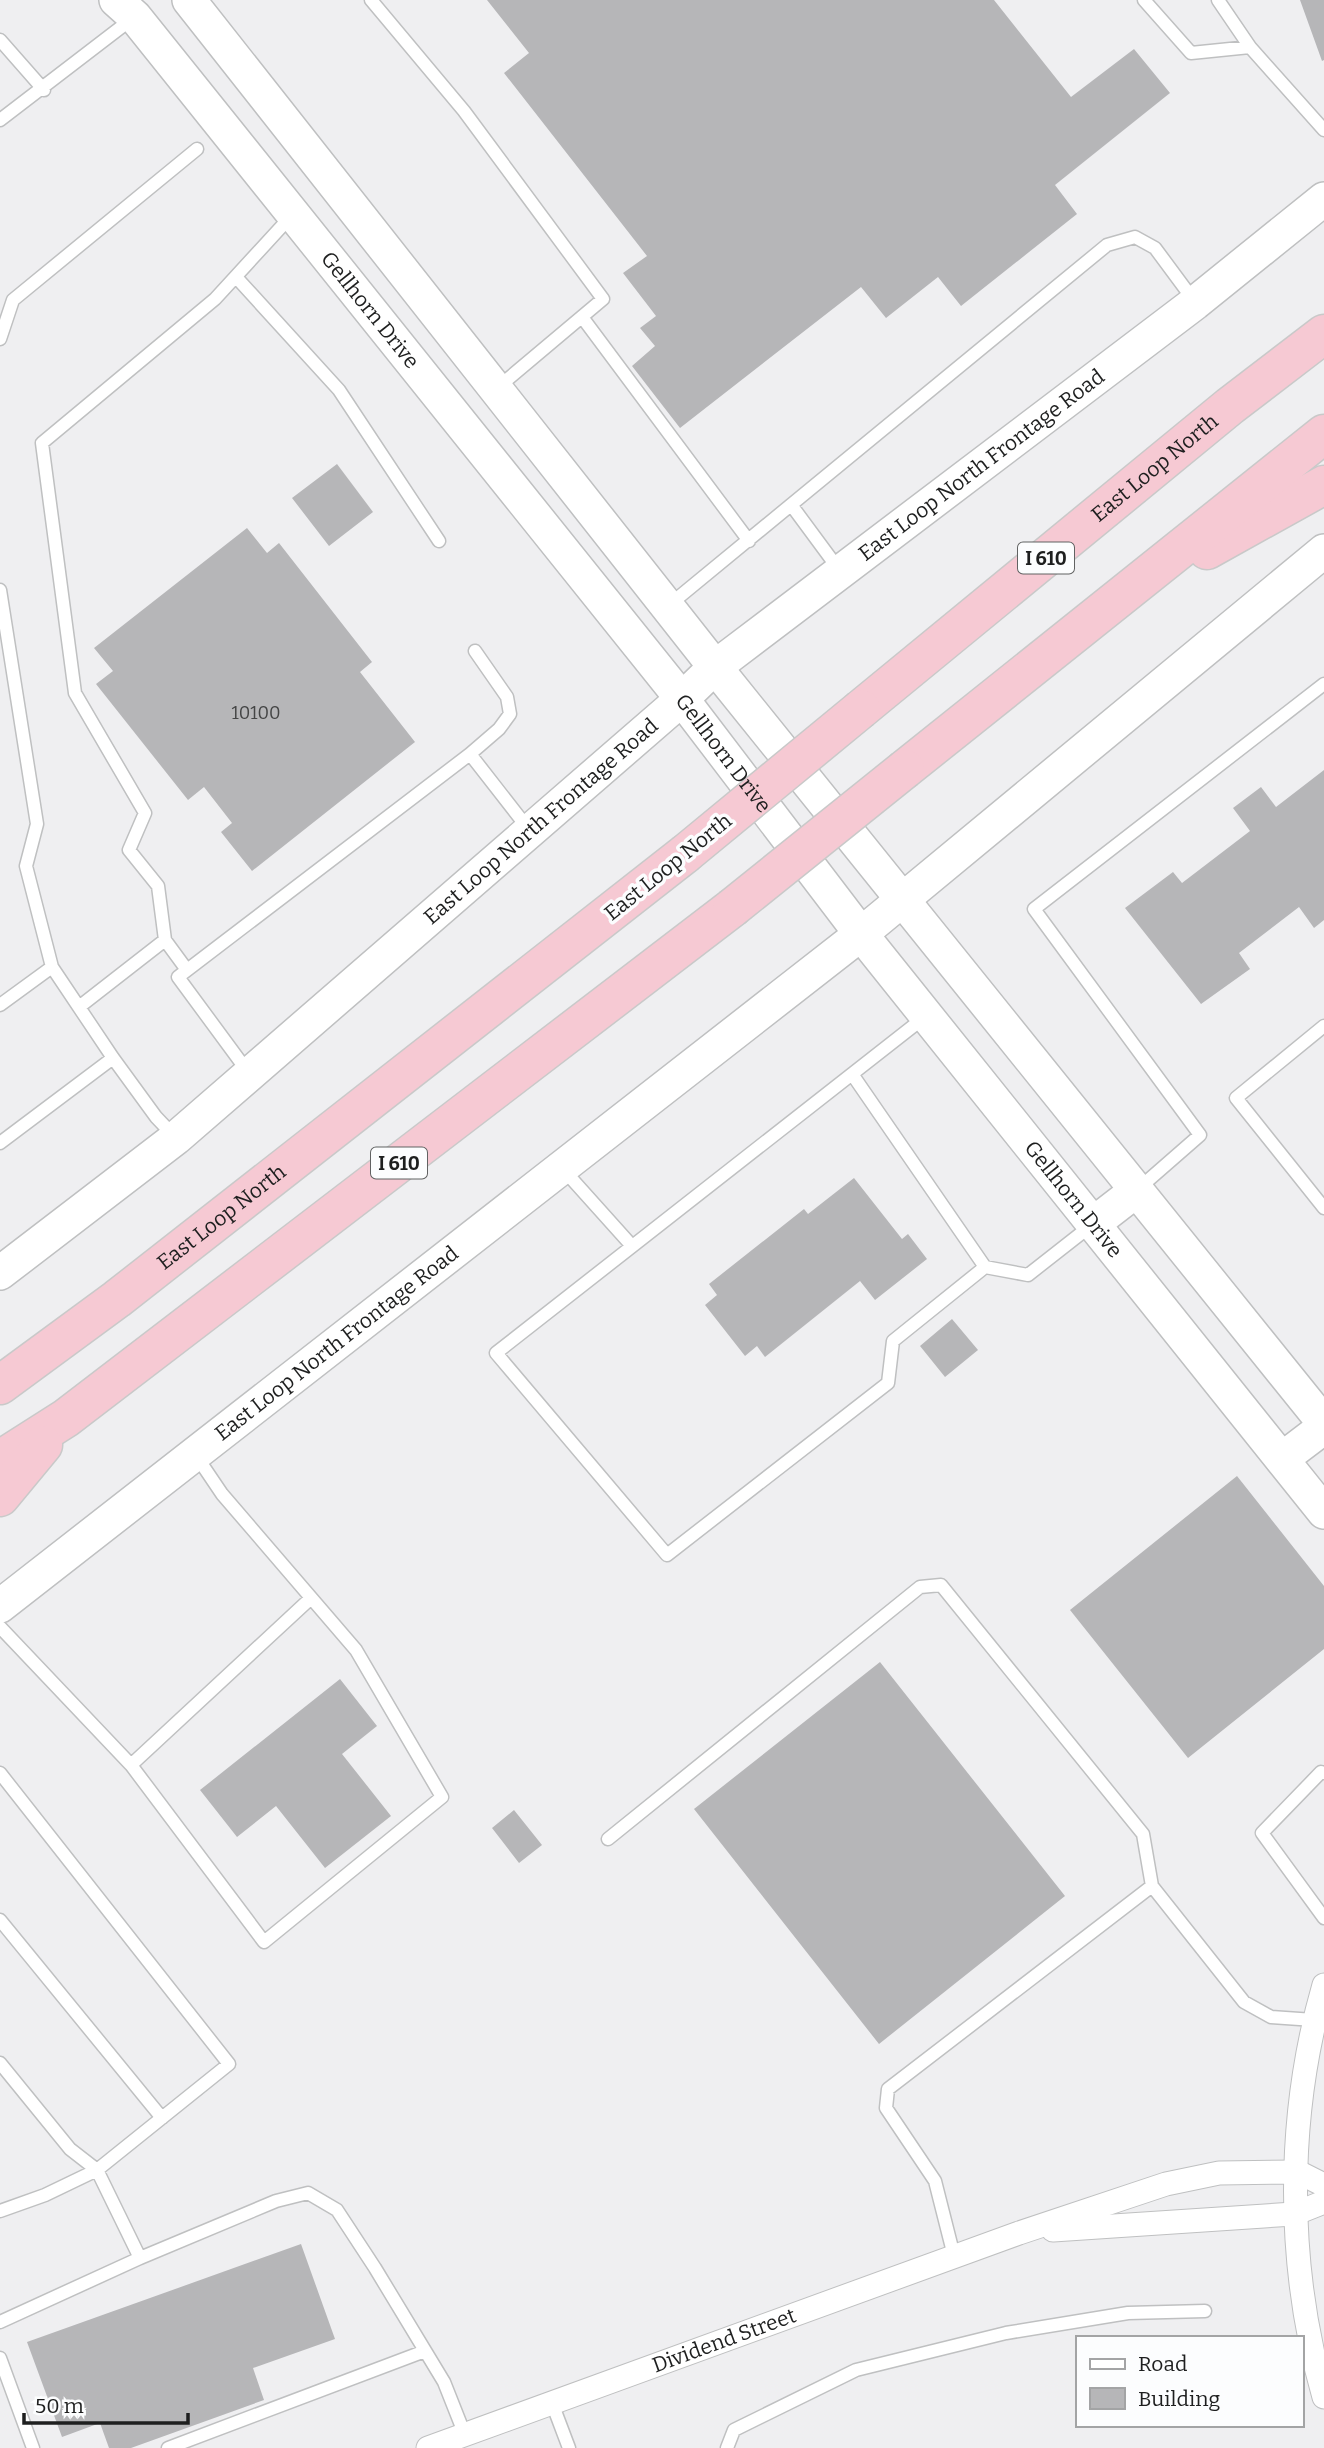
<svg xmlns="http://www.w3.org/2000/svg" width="1324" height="2448" font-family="Bitter,serif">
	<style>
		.building { fill: #b6b6b8 }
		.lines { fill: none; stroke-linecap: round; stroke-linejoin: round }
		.lane-casing { stroke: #bfc0c1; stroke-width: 15 }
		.street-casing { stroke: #bfc0c1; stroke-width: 25 }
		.secondary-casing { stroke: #bfc0c1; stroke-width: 36 }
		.highway-casing { stroke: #c9c9c9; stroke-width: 41 }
		.lane { stroke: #fff; stroke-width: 12 }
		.street { stroke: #fff; stroke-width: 23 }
		.secondary { stroke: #fff; stroke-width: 33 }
		.highway { stroke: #f6c9d3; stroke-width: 38 }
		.highway-bridge-casing { stroke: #c9c9c9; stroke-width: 41; stroke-linecap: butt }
		.highway-bridge { stroke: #f6c9d3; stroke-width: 38 }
		.labels { text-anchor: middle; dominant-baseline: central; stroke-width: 7; stroke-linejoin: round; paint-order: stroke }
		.number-label { font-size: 18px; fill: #444545 }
		.shield { fill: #fcfdfe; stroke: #616262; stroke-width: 2 }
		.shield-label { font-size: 19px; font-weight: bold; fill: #1e1f1f }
		.street-label { font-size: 21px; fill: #1e1f1f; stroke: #fcfdfe }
	</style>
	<rect width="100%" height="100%" fill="#efeff1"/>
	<path class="building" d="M 487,0 L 994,0 L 1071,97 L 1134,49 L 1170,93 L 1055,185 L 1077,214 L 961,306 L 938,277 L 886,318 L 861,287 L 680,428 L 632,366 L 655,346 L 640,328 L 656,316 L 623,273 L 647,256 L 504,73 L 529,53 Z
		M 1300,0 L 1324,0 L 1324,60 L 1322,61 Z
		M 337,464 L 373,512 L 329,546 L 292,498 Z
		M 247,528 L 267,553 L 279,543 L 372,662 L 360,672 L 415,742 L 252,871 L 221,832 L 232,823 L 204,787 L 188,800 L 96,684 L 113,671 L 94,648 Z
		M 1324,770 L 1324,920 L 1314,928 L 1299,907 L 1239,953 L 1250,969 L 1201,1004 L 1125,908 L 1173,872 L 1182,883 L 1250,831 L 1233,808 L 1261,787 L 1276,807 Z
		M 854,1178 L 902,1239 L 908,1234 L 927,1259 L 875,1300 L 860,1281 L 765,1357 L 757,1346 L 745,1356 L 705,1305 L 717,1295 L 709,1284 L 804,1209 L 808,1214 Z
		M 952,1319 L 978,1350 L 945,1377 L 920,1346 Z
		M 1237,1476 L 1324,1586 L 1324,1649 L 1188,1758 L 1070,1610 Z
		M 880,1662 L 1065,1896 L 879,2044 L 694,1809 Z
		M 340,1679 L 377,1726 L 342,1754 L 391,1816 L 325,1868 L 276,1806 L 237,1837 L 200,1790 Z
		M 514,1810 L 542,1845 L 519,1863 L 492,1828 Z
		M 301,2244 L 335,2339 L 253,2368 L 264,2400 L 131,2448 L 109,2448 L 100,2423 L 62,2437 L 27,2342 Z"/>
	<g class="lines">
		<g class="lane-casing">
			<path id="lane" d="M 371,0 L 464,111 L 603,299 L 496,389
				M 1144,0 L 1191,53 L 1250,47 L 1324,130
				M 1218,0 L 1250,47
				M 0,40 L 44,90
				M 0,120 L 133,18
				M 236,277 L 339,390 L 439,541
				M 582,317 L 749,541
				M 0,339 L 13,300 L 197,149
				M 792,506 L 840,571
				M 0,590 L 37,824 L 26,866 L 52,967 L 113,1058 L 156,1117 L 176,1138
				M 668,606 L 1107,245 L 1135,237 L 1155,248 L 1195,302
				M 470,754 L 499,729 L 510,714 L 507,697 L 475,651
				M 165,940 L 158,886 L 129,850 L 145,813 L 75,693 L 42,443 L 215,299 L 293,214
				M 0,1005 L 52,967
				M 79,1007 L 165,940 L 187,970
				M 926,1016 L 496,1353 L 667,1555 L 888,1383 L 893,1341 L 985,1267 L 1028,1275 L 1093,1224
				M 1324,1026 L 1236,1098 L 1324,1208
				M 248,1072 L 178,977 L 470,754 L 530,831
				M 852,1074 L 985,1267
				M 0,1143 L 113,1058
				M 562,1168 L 632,1246
				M 1137,1190 L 1200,1135 L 1034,909 L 1324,684
				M 0,1627 L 131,1765 L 264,1942 L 442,1797 L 356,1650 L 222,1494 L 195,1454
				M 131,1765 L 311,1598
				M 0,1773 L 229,2064 L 97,2170 L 70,2149 L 0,2063
				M 1324,1773 L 1321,1772 L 1262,1833 L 1324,1918
				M 608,1839 L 920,1587 L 941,1585 L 1143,1834 L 1152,1886
				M 0,1920 L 162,2118
				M 0,2211 L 45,2195 L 97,2170 L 140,2258 L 276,2201 L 308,2193 L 337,2210 L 375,2268 L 444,2382 L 465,2435
				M 954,2256 L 935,2181 L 886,2108 L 888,2089 L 1152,1886 L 1244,2002 L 1271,2017 L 1314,2020
				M 0,2322 L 140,2258
				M 0,2358 L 33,2448
				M 552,2403 L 569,2448
				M 168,2448 L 425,2351
				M 727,2448 L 734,2430 L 856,2370 L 1006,2333 L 1128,2313 L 1205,2311"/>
		</g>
		<g class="street-casing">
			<g id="street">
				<path d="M 1324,1985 C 1286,2117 1286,2265 1324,2397"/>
				<path d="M 1053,2230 L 1294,2214 L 1324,2202"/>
				<path id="s1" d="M 428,2448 L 1019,2233 L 1166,2184 L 1219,2173 L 1298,2172 L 1324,2185"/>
			</g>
		</g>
		<g class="secondary-casing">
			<g id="secondary">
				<path id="s2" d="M 116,0 L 135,17 L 682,699 L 861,934 L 1324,1512"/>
				<path d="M 189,0 L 715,667 L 1324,1423"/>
				<path d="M 1093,1224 L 1137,1190"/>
				<path id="s3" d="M 0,1273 L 176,1138 L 682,699 L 715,667 L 1195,303 L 1324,199"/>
				<path d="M 1282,1459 L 1324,1427"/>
				<path id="s4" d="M 0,1606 L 861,934 L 1324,551"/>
			</g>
		</g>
		<g class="highway-casing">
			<g id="highway">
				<path d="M 1207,550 L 1324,485"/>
				<path id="s5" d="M 861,709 L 1230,406 L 1324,334"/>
				<path d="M 905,769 L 1324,434"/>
				<path id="s6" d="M 0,1385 L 117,1299 L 685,854"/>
				<path d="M 0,1460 L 66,1418 L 732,908"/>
				<path d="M 0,1497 L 43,1445"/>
			</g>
		</g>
		<use href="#lane" class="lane"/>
		<use href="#street" class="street"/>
		<use href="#secondary" class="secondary"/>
		<use href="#highway" class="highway"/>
		<g class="highway-bridge-casing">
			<path id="highway-bridge" d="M 685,854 L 861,709
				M 732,908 L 905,769"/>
		</g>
		<use href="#highway-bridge" class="highway-bridge"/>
	</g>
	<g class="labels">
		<g class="number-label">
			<text x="256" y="713">10100</text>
		</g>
		<g class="shield">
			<rect x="1018" y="542.5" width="56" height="31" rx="5"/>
			<rect x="371" y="1147.5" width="56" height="31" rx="5"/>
		</g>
		<g class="shield-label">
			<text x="1046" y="558">I 610</text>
			<text x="399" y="1163">I 610</text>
		</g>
		<g class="street-label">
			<text stroke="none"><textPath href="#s2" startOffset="401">Gellhorn Drive</textPath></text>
			<text stroke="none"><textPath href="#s3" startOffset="1272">East Loop North Frontage Road</textPath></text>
			<text stroke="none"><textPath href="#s5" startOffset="380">East Loop North</textPath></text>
			<text stroke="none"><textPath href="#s2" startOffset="968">Gellhorn Drive</textPath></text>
			<text stroke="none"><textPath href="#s3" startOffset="705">East Loop North Frontage Road</textPath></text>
			<text transform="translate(668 867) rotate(-39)">East Loop North</text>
			<text stroke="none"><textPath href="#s2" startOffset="1535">Gellhorn Drive</textPath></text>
			<text stroke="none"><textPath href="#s6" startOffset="278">East Loop North</textPath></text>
			<text stroke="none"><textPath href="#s4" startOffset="427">East Loop North Frontage Road</textPath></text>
			<text stroke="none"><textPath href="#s1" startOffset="315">Dividend Street</textPath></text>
		</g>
	</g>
	<rect x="1076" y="2336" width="228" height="91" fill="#fcfdfe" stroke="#a3a4a5" stroke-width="2"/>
	<rect x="1090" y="2359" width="35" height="10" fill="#ffffff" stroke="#a3a4a5" stroke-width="2"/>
	<text x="1138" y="2371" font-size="21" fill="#1e1f1f">Road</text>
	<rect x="1090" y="2388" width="35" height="21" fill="#b6b6b8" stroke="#a3a4a5" stroke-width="2"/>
	<text x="1138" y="2406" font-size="21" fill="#1e1f1f">Building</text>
	<path d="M24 2413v10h164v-10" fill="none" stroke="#1e1f1f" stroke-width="3.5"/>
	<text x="35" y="2413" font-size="21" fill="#1e1f1f" stroke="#fcfdfe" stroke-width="5" paint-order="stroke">50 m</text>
</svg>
